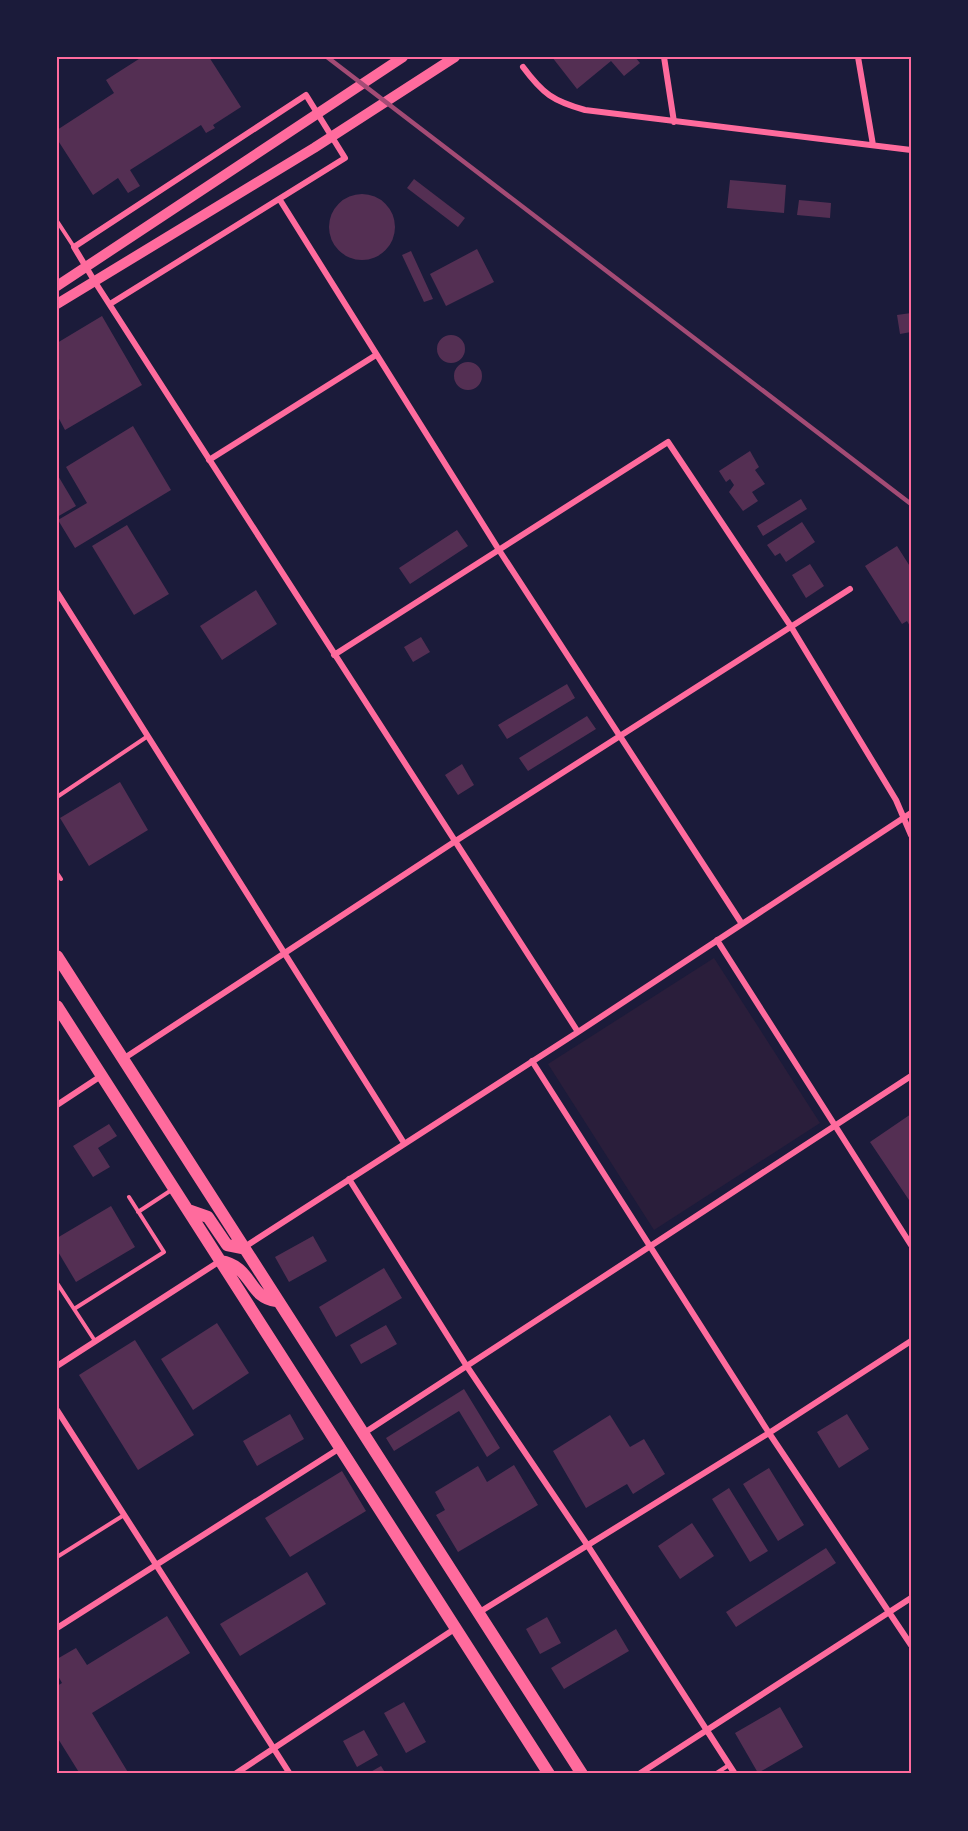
<svg xmlns="http://www.w3.org/2000/svg" width="968" height="1831" font-family="Rubik,sans-serif">
	<style>
		.green { fill: #2a1e3b }
		.building { fill: #542f53 }
		.lines { fill: none; stroke-linecap: round; stroke-linejoin: round }
		.service { stroke: #ff6b9d; stroke-width: 4 }
		.minor { stroke: #ff6b9d; stroke-width: 6 }
		.secondary { stroke: #ff6b9d; stroke-width: 10 }
		.primary { stroke: #ff6b9d; stroke-width: 12 }
		.rail { stroke: #a44b75; stroke-width: 4.5 }
		.neatline { fill: none; stroke: #ff6b9d; stroke-width: 2 }
	</style>
	<rect width="100%" height="100%" fill="#1b1b3a"/>
	<path class="green" d="M 714,958 L 820,1123 L 654,1230 L 548,1064 Z"/>
	<path class="building" d="M 142,57 L 209,57 L 241,107 L 213,125 L 215,128 L 206,133 L 201,125 L 130,170 L 140,186 L 128,193 L 118,178 L 93,195 L 57,139 L 57,130 L 114,93 L 106,80 Z
		M 552,57 L 635,57 L 640,63 L 624,76 L 611,61 L 577,89 Z
		M 414,179 L 465,218 L 458,227 L 407,188 Z
		M 730,180 L 786,185 L 784,213 L 727,208 Z
		M329 227a33 33 0 1 1 66 0a33 33 0 1 1-66 0Z
		M 799,200 L 831,203 L 830,218 L 797,215 Z
		M 477,249 L 494,282 L 446,306 L 430,274 Z
		M 411,251 L 433,299 L 424,302 L 402,255 Z
		M 911,313 L 911,332 L 900,334 L 897,315 Z
		M 102,316 L 142,385 L 65,430 L 57,415 L 57,343 Z
		M437 349a14 14 0 1 1 28 0a14 14 0 1 1-28 0Z
		M454 376a14 14 0 1 1 28 0a14 14 0 1 1-28 0Z
		M 133,426 L 171,490 L 75,548 L 58,520 L 87,503 L 66,467 Z
		M 750,451 L 759,467 L 755,470 L 765,484 L 752,492 L 758,501 L 743,511 L 729,492 L 734,485 L 730,479 L 726,482 L 719,471 Z
		M 57,474 L 76,506 L 57,517 Z
		M 801,499 L 807,509 L 763,536 L 757,526 Z
		M 802,522 L 815,542 L 786,562 L 780,553 L 775,556 L 767,545 Z
		M 127,525 L 169,594 L 134,615 L 92,546 Z
		M 457,530 L 468,546 L 410,584 L 399,568 Z
		M 897,546 L 911,568 L 911,628 L 907,621 L 902,624 L 865,566 Z
		M 810,564 L 824,586 L 806,598 L 792,575 Z
		M 256,590 L 277,624 L 222,660 L 200,626 Z
		M 421,637 L 430,652 L 413,662 L 404,647 Z
		M 567,684 L 575,698 L 507,739 L 498,725 Z
		M 587,716 L 596,729 L 528,771 L 519,758 Z
		M 462,764 L 474,785 L 458,795 L 445,775 Z
		M 120,782 L 148,830 L 89,866 L 60,818 Z
		M 911,1114 L 911,1203 L 870,1142 Z
		M 109,1124 L 117,1136 L 98,1148 L 110,1167 L 93,1177 L 73,1146 Z
		M 111,1206 L 135,1247 L 76,1282 L 57,1250 L 57,1238 Z
		M 313,1236 L 327,1261 L 289,1282 L 275,1257 Z
		M 384,1268 L 402,1298 L 336,1337 L 319,1307 Z
		M 217,1323 L 249,1373 L 193,1410 L 161,1359 Z
		M 386,1325 L 397,1344 L 361,1364 L 350,1345 Z
		M 135,1340 L 194,1435 L 138,1470 L 79,1375 Z
		M 464,1389 L 500,1448 L 487,1457 L 459,1411 L 394,1451 L 386,1438 Z
		M 290,1414 L 304,1439 L 257,1466 L 243,1441 Z
		M 847,1414 L 869,1449 L 839,1468 L 817,1432 Z
		M 610,1415 L 630,1447 L 644,1439 L 665,1474 L 633,1494 L 627,1484 L 586,1508 L 553,1451 Z
		M 514,1465 L 538,1505 L 458,1552 L 436,1515 L 445,1510 L 435,1492 L 478,1466 L 487,1482 Z
		M 769,1468 L 804,1525 L 778,1541 L 743,1484 Z
		M 342,1471 L 366,1511 L 290,1557 L 265,1518 Z
		M 729,1488 L 768,1551 L 750,1562 L 712,1499 Z
		M 692,1523 L 714,1556 L 680,1579 L 658,1546 Z
		M 826,1548 L 836,1563 L 736,1627 L 726,1612 Z
		M 307,1572 L 326,1604 L 240,1656 L 220,1624 Z
		M 167,1616 L 190,1653 L 92,1713 L 129,1774 L 80,1774 L 57,1737 L 57,1686 L 62,1683 L 57,1674 L 57,1659 L 76,1648 L 87,1665 Z
		M 547,1617 L 561,1643 L 540,1654 L 526,1629 Z
		M 616,1629 L 629,1651 L 564,1689 L 551,1668 Z
		M 404,1702 L 426,1742 L 406,1753 L 384,1713 Z
		M 780,1707 L 803,1747 L 758,1773 L 735,1733 Z
		M 364,1730 L 378,1755 L 357,1767 L 343,1741 Z
		M 381,1766 L 386,1774 L 367,1774 Z"/>
	<g class="lines">
		<path class="service" d="M 57,221 L 74,247
			M 57,797 L 148,736
			M 57,873 L 61,879
			M 138,1212 L 173,1189
			M 57,1283 L 95,1341
			M 74,1309 L 164,1252 L 129,1197
			M 57,1557 L 124,1515
			M 715,1774 L 729,1765"/>
		<path class="minor" d="M 664,57 L 674,122
			M 858,57 L 873,145
			M 523,67 C 543,94 553,101 585,110 L 911,150
			M 280,200 L 499,550 L 742,924
			M 110,304 L 345,158 L 306,95 L 74,247 L 95,282 L 578,1032
			M 209,460 L 376,355
			M 57,592 L 404,1143
			M 334,655 L 668,442 L 790,625 L 896,800 L 911,835
			M 717,940 L 911,1245
			M 123,1059 L 454,842 L 850,589
			M 532,1061 L 769,1433 L 911,1645
			M 57,1105 L 101,1076
			M 349,1179 L 466,1365 L 588,1546 L 735,1774
			M 243,1248 L 578,1032 L 911,813
			M 57,1366 L 220,1261
			M 57,1410 L 290,1774
			M 364,1433 L 911,1076
			M 478,1613 L 769,1433 L 911,1341
			M 57,1628 L 340,1448
			M 235,1774 L 456,1628
			M 639,1774 L 911,1598"/>
		<path class="secondary" d="M 57,286 L 403,57
			M 57,304 L 314,148 L 455,57"/>
		<path class="primary" d="M 57,956 L 582,1774
			M 57,1006 L 549,1774
			M 188,1210 L 208,1217 L 227,1245 L 242,1248
			M 220,1261 C 253,1266 248,1298 276,1301"/>
		<path class="rail" d="M 327,57 L 911,504"/>
	</g>
	<rect width="968" height="1831" fill="none" stroke="#1b1b3a" stroke-width="117"/>
	<rect x="58" y="58" width="852" height="1714" class="neatline"/>
</svg>
